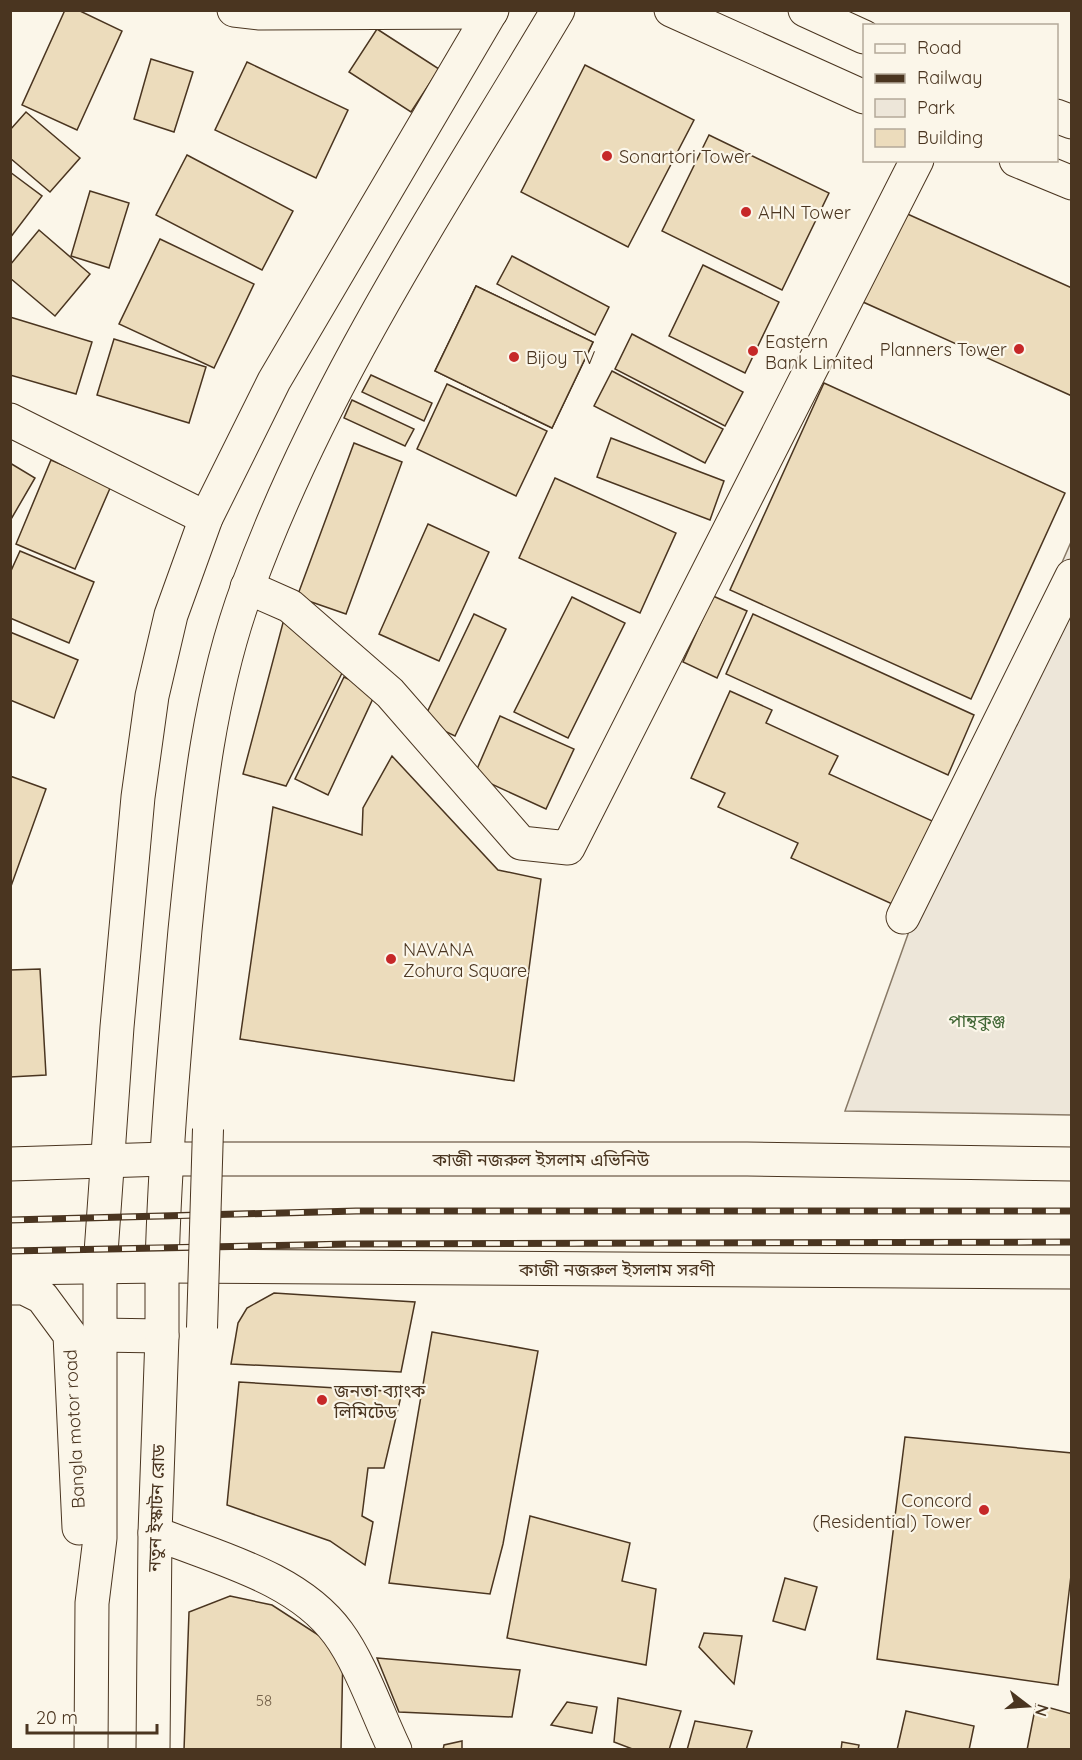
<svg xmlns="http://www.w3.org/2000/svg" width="1082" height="1760" viewBox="0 0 1082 1760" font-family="Quicksand,'Noto Sans Bengali',sans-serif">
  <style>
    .green { fill: #ede6d9; stroke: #887966; stroke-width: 1.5 }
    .building { fill: #ecdcbc; stroke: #4a3520; stroke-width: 1.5 }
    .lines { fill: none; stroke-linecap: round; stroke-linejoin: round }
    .minor-casing { stroke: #4a3520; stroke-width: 35 }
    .secondary-casing { stroke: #4a3520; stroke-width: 35 }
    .primary-casing { stroke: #4a3520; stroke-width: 35 }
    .trunk-casing { stroke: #4a3520; stroke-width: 35 }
    .minor { stroke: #fbf6e9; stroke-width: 33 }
    .secondary { stroke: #fbf6e9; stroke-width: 33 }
    .primary { stroke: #fbf6e9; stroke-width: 33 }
    .trunk { stroke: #fbf6e9; stroke-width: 33 }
    .rail-casing { stroke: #4a3520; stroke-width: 7 }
    .rail { stroke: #fbf6e9; stroke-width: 4.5; stroke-dasharray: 14; stroke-linecap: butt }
    .pedestrian-bridge-casing { stroke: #4a3520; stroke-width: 32; stroke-linecap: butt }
    .pedestrian-bridge { stroke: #fbf6e9; stroke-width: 30 }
    .poi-dot { fill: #c62828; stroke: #fbf6e9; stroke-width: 2 }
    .labels { text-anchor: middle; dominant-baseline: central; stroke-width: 4.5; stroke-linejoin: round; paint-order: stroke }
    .number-label { font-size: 15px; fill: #725f47 }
    .poi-label { font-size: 18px; fill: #4a3520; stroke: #fbf6e9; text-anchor: start }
    .park-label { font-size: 18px; fill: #436837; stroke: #fbf6e9 }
    .street-label { font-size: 18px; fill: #4a3520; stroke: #fbf6e9 }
  </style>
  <rect width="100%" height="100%" fill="#fbf6e9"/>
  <polygon class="green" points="1071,542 1071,1115 845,1111 949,819"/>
  <g class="building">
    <polygon points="65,10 78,10 122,31 77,130 22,105"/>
    <polygon points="377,29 439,69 411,112 349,72"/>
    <polygon points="151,59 193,72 174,132 134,119"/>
    <polygon points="247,62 348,110 316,178 215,130"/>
    <polygon points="585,65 694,120 628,247 521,192"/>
    <polygon points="26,112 80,158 50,192 10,158 10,130"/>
    <polygon points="709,135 829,193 782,290 662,231"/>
    <polygon points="187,155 293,211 262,270 156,215"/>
    <polygon points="10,172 42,196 10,238"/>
    <polygon points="90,191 129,203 109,268 71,256"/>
    <polygon points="903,212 1072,288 1072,396 863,302"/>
    <polygon points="39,230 90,274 55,316 10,278 10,265"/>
    <polygon points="160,239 254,284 214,368 119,324"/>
    <polygon points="512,256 609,307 595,335 497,284"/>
    <polygon points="703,265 779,302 745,373 669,336"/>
    <polygon points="476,286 593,342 552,428 435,371"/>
    <polygon points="476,286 593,342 552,428 435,371"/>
    <polygon points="10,317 92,342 76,394 10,375"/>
    <polygon points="632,334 743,392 725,426 615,369"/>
    <polygon points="114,339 206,367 189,423 97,395"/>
    <polygon points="612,371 723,429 705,463 594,406"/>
    <polygon points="371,375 432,403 424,421 362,392"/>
    <polygon points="824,383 1065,493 971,699 730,590"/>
    <polygon points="447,384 547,431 516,496 417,449"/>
    <polygon points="352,400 414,429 405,446 344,418"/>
    <polygon points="611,438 724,481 710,520 597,477"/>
    <polygon points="354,443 402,462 346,614 297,597"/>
    <polygon points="51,460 111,486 75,569 16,544"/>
    <polygon points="10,463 35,478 10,521"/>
    <polygon points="555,478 676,533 640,613 519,558"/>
    <polygon points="428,524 489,552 439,661 379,634"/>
    <polygon points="20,551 94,582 69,643 10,618 10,573"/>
    <polygon points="713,596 747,611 717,678 683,662"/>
    <polygon points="572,597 625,623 568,738 514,712"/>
    <polygon points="474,614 506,629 455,736 423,721"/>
    <polygon points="753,614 974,715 948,775 726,674"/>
    <polygon points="284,619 344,669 286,786 243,774"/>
    <polygon points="10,632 78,660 54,718 10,700"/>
    <polygon points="344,677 376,692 328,795 295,779"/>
    <polygon points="730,691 772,710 766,723 838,756 829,774 939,824 901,908 791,858 798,843 718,807 725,793 691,778"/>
    <polygon points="500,716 574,749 546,809 474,776"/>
    <polygon points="392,756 498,870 541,879 514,1081 240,1039 273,807 362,835 363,808"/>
    <polygon points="10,776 46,789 10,889"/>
    <polygon points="40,969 46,1075 10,1077 10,970"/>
    <polygon points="274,1293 415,1302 401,1372 231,1364 238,1323 247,1308"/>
    <polygon points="432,1332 538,1351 503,1544 490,1594 389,1583"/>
    <polygon points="239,1382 402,1392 384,1468 368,1468 362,1516 373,1522 365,1565 330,1541 227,1505"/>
    <polygon points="905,1437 1072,1453 1072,1567 1058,1685 877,1659"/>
    <polygon points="530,1516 630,1543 622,1581 656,1589 646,1665 507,1638"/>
    <polygon points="785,1578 817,1587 805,1630 773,1621"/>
    <polygon points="230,1596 272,1605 343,1651 341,1750 184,1750 189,1612"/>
    <polygon points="704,1633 742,1636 734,1684 699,1647"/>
    <polygon points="377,1658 520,1670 512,1717 399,1712"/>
    <polygon points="618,1698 681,1711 669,1750 635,1750 614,1742"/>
    <polygon points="567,1702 597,1707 592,1733 551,1725"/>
    <polygon points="1036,1704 1072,1714 1072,1750 1027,1750"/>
    <polygon points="906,1711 974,1726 969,1750 897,1750"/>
    <polygon points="695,1721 752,1731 746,1750 687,1750"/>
    <polygon points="462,1741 462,1750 443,1750 444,1745"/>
    <polygon points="842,1742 859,1745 858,1750 841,1750"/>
  </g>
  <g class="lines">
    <g class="minor-casing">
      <g id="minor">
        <polyline points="234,10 260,13 491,12"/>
        <polyline points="10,420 206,518"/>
        <polyline points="247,587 290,606 390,693 521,843 568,848 917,160"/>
        <polyline points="903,917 1072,576"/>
        <path d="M155,1533C216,1558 297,1577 338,1633C361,1664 378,1715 395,1750"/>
      </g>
    </g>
    <g class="secondary-casing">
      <g id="secondary">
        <polyline points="671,10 864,97"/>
        <polyline points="805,10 864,37"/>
        <polyline points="1056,116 1072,122"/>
        <polyline points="1016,160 1072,183"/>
        <path d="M162,1266C165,1154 175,1042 185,930C197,813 207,696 248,586C323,381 447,197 558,10"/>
        <polyline points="100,1267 117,1027 138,797 152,696 171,615 206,518 274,381 492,10"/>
      </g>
    </g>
    <g class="primary-casing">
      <g id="primary">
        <polyline points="10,1288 24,1288 42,1297 70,1335 79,1528"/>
        <polyline points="98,1335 162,1336"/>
        <polyline points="91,1750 92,1603 100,1538 100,1267"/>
        <polyline points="153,1750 155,1533 162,1336 162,1266"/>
      </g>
    </g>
    <g class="trunk-casing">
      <g id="trunk">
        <polyline points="10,1164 165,1159 747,1159 1072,1164"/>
        <polyline points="10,1268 162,1266 1072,1272"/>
      </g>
    </g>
    <use href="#minor" class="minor"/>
    <use href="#secondary" class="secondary"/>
    <use href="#primary" class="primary"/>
    <use href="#trunk" class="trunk"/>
    <g class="rail-casing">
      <g id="rail">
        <polyline points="10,1220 356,1211 1072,1211"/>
        <polyline points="10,1251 350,1244 1072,1242"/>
      </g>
    </g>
    <use href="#rail" class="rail"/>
    <g class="pedestrian-bridge-casing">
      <polyline id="pedestrian-bridge" points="202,1328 208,1129"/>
    </g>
    <use href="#pedestrian-bridge" class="pedestrian-bridge"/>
  </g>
  <g class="poi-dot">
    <circle cx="607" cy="156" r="6"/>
    <circle cx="746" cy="212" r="6"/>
    <circle cx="1019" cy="349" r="6"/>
    <circle cx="753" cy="351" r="6"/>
    <circle cx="514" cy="357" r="6"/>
    <circle cx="391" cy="959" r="6"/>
    <circle cx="322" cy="1400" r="6"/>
    <circle cx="984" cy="1510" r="6"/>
  </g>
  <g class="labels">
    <g class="number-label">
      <text x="264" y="1700">58</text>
    </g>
    <g class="poi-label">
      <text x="619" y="156">Sonartori Tower</text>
      <text x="758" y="212">AHN Tower</text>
      <text x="765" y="341">Eastern<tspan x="765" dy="21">Bank Limited</tspan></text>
      <text x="1007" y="349" text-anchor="end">Planners Tower</text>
      <text x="526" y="357">Bijoy TV</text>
      <text x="403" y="949">NAVANA<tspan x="403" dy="21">Zohura Square</tspan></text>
      <text x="334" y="1390">জনতা ব্যাংক<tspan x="334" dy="21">লিমিটেড</tspan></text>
      <text x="972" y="1500" text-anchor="end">Concord<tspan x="972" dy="21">(Residential) Tower</tspan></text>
    </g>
    <g class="park-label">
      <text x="977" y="1020">পান্থকুঞ্জ</text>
    </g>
    <g class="street-label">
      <text x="541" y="1159">কাজী নজরুল ইসলাম এভিনিউ</text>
      <text x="617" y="1269">কাজী নজরুল ইসলাম সরণী</text>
      <text transform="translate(74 1429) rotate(-93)">Bangla motor road</text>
      <text transform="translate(156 1508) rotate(-88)">নতুন ইস্কাটন রোড</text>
    </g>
  </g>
  <rect width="1082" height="1760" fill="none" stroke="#4a3520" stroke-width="24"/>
  <rect x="863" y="24" width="195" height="138" fill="#fbf6e9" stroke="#b4a999" stroke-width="1.5"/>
  <rect x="875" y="44" width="30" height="9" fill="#fbf6e9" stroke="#b4a999" stroke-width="1.5"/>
  <text x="917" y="54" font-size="18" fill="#4a3520">Road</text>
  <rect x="875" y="74" width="30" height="9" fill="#4a3520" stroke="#b4a999" stroke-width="1.5"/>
  <text x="917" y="84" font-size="18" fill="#4a3520">Railway</text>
  <rect x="875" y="99" width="30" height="18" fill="#ede6d9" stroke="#b4a999" stroke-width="1.5"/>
  <text x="917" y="114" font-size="18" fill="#4a3520">Park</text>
  <rect x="875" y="129" width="30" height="18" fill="#ecdcbc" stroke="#b4a999" stroke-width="1.5"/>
  <text x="917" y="144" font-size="18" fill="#4a3520">Building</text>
  <g transform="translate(1028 1706) rotate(107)" stroke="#fbf6e9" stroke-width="4.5" paint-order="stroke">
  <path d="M0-4.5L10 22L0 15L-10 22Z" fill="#4a3520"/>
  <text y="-9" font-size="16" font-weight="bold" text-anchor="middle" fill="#4a3520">N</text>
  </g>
  <path d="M27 1724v9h130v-9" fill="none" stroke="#4a3520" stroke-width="3"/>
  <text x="36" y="1724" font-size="18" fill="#4a3520" stroke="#fbf6e9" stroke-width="4.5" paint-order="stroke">20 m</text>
</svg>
